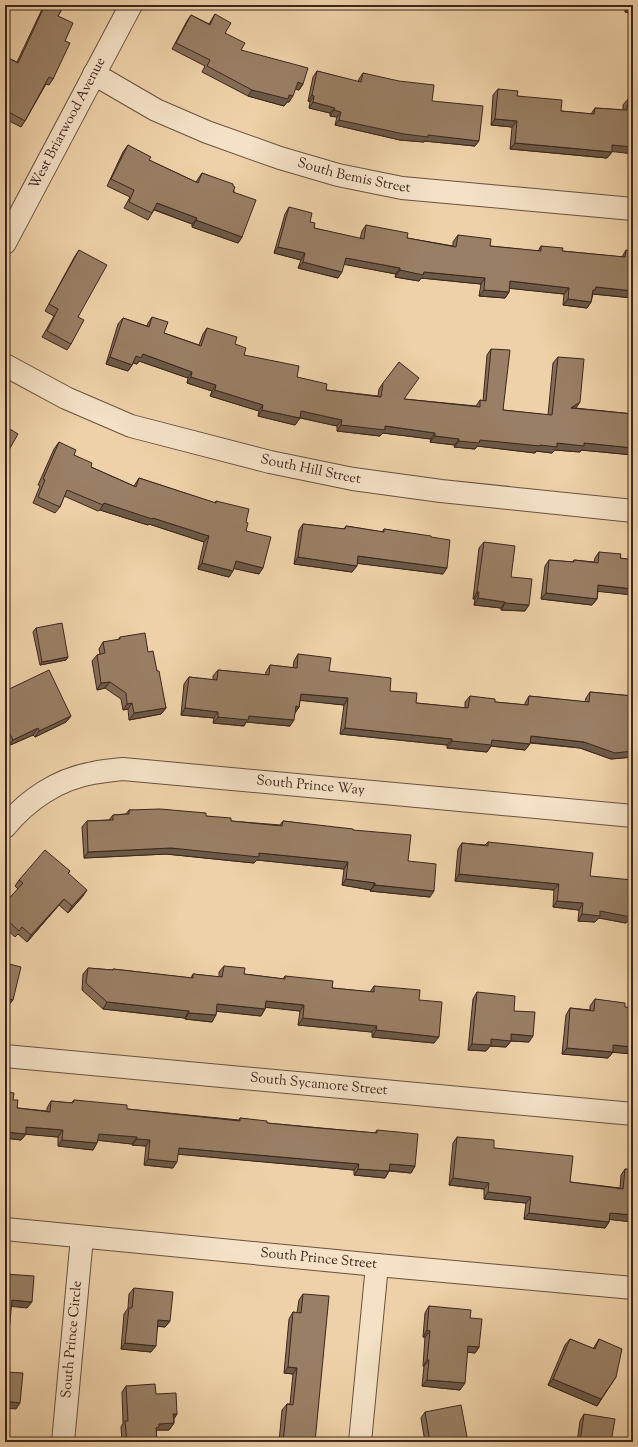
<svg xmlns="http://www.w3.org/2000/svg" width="638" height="1447" viewBox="0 0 638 1447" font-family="'Sorts Mill Goudy',serif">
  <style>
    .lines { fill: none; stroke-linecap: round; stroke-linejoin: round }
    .minor-casing { stroke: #695140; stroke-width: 24 }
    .minor { stroke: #f4e1c6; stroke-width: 22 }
    .wall { fill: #846d57; stroke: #3d261d }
    .shaded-wall { fill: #6b5947; stroke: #3d261d }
    .building { fill: #997f65; stroke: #3d261d }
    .labels { text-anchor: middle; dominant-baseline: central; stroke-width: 3; stroke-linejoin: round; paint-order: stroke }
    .street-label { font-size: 14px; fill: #3d261d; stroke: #f4e1c6 }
  </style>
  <rect width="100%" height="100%" fill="#eed1a8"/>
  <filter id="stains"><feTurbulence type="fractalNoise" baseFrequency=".005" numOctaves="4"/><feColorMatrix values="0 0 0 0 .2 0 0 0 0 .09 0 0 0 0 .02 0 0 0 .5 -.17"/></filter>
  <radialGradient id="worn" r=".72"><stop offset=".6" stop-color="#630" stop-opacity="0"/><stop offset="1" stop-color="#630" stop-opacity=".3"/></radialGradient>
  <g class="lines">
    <g class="minor-casing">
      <g id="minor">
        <path id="s1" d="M94,74L156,110L207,132L280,158L338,175L402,188L633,209"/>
        <path id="s2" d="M5,243L131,5"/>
        <path id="s3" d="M5,365L66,398L131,426L270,462L353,479L441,491L633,511"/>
        <path id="s4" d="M5,827C27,800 58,779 93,773C103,771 113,770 123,769L633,816"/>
        <path id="s5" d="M5,1056L633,1114"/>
        <path id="s6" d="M5,1229L377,1265L633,1288"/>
        <path id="s7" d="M63,1442L82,1237"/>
        <polyline points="360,1442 377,1265"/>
      </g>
    </g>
    <use href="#minor" class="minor"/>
  </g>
  <g class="wall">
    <polygon points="44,5 64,5 58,16 65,41 53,79 49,85 46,84 25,121 21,127 5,119 5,62 8,58 17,62"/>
    <polygon points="615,5 633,5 633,13 625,12 625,6"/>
    <polygon points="215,14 225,33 241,50 303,84 299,90 295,89 289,102 287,102 284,106 248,96 202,72 205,66 172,49 187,21 191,15 209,24"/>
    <polygon points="317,71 358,82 359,79 363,73 432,101 475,146 424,141 424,142 400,140 335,125 337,117 330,116 330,113 309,108 310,102 308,101 313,77"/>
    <polygon points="498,89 561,111 591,114 595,108 623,110 623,105 628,99 633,99 612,152 607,158 510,149 512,127 491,125 493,95"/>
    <polygon points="128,145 149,160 196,182 202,173 233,186 242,237 238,243 192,227 192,224 154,210 148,220 124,208 130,197 107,186 123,152"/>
    <polygon points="289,207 310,222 314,228 360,239 362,231 366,225 407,238 453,246 453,242 458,235 490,246 538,251 541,246 562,251 622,257 626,250 633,298 593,294 591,302 587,308 563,305 564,294 509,288 509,292 505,298 479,296 481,284 421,278 419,281 395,277 396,274 344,264 338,278 298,268 301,260 274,253 285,214"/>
    <polygon points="79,250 78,317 71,344 67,350 42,337 54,316 45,311 75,256"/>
    <polygon points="152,317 164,333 199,345 203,334 207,328 235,344 244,355 326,390 378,396 379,389 383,383 404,399 476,406 480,400 483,401 487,355 491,349 503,410 548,415 553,363 558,357 575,408 633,414 633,455 581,450 580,452 555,450 552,453 536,451 535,453 477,446 475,449 454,447 455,445 430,442 431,439 383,433 380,436 337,431 337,426 300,418 295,425 258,416 259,411 210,396 212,391 187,383 188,378 139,361 137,364 133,363 132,365 128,371 106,364 118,324 123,318 147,326 148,323"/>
    <polygon points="59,442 74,455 91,467 134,486 139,478 215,503 216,501 246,522 246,531 259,574 234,568 229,577 198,569 204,542 149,524 148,525 100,510 98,511 64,496 60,507 55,513 33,503 40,486 38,485 54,449"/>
    <polygon points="303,524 344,529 346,526 382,532 384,529 431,537 443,574 357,563 352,572 294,564 299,530"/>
    <polygon points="484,542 511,577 525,611 501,610 501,608 474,605 475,599 473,599 479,548"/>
    <polygon points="599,552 620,558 633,560 633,595 598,591 597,599 592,605 541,599 545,566 549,560 572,562 574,560 594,562 595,558"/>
    <polygon points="36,628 68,657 66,660 40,665 33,632"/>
    <polygon points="120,637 148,652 157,671 166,708 161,714 129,720 128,709 123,710 121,699 105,688 97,690 92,661 97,655 100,654 99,649 103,642 118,640"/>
    <polygon points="298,654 329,671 390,691 416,703 465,708 465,702 470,696 495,702 525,705 525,703 529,696 585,702 586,698 590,692 633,696 633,757 611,759 580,748 530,743 525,750 491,746 487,752 447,748 447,745 340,734 344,705 300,700 299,707 295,713 290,726 246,722 244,726 213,723 214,718 181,715 184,684 189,677 213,680 213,676 218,670 265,675 266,672 270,665 293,668 294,661"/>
    <polygon points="5,691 71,716 66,722 35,737 33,735 8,746 5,740"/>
    <polygon points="129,810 206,816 231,821 280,825 283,821 353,830 408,861 430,897 370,891 371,890 342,885 344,869 257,860 254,863 166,854 84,858 82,827 87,821 109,820 113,815 126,814"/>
    <polygon points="488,842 590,876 630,918 626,923 599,918 595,922 578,921 579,910 553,907 554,890 455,881 458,849 462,843 485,845"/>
    <polygon points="70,871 68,874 83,896 68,913 59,905 27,942 18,934 15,937 5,928 5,903 18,889 15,886 19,880"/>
    <polygon points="224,966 244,974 283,979 285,976 332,988 370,992 374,986 419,1000 434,1043 372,1037 372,1032 298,1025 300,1011 266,1007 261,1016 217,1011 212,1022 185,1019 185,1018 103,1009 82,990 83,974 88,968 112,970 113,969 191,978 193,974 219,977 219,972"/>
    <polygon points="477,992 514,1011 529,1042 511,1041 506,1047 490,1046 486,1051 468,1050 473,999"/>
    <polygon points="595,999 625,1007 632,1015 633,1015 633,1054 613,1052 608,1058 562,1054 566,1015 570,1008 590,1010 590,1006"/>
    <polygon points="5,1092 13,1100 17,1108 47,1111 47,1108 51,1101 71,1103 74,1100 127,1109 239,1120 240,1118 267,1123 375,1133 377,1130 415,1166 411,1173 389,1171 385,1178 354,1175 354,1170 178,1154 173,1168 144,1165 146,1146 132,1145 132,1144 98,1140 93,1150 58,1146 58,1137 26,1134 21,1140 5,1138"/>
    <polygon points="457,1137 494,1148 570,1182 620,1188 621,1175 625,1169 633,1170 633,1222 609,1219 609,1222 605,1228 524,1219 526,1203 484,1199 484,1189 449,1185 453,1143"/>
    <polygon points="134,1288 170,1321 165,1327 158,1326 151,1352 121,1349 124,1314 128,1308 129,1294"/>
    <polygon points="303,1294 315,1442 279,1442 282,1410 287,1404 290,1404 293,1374 284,1373 289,1319 293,1312 297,1313 299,1300"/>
    <polygon points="429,1306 470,1318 479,1347 475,1353 467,1352 460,1390 422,1386 424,1366 423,1366 425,1337 423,1337 425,1313"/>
    <polygon points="570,1339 593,1349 599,1339 616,1377 597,1406 548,1385 565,1345"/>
    <polygon points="126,1386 156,1394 177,1414 174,1419 174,1423 169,1430 157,1430 156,1431 157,1442 122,1442 121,1427 123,1423 122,1392"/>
    <polygon points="425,1412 468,1442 425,1442 421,1418"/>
    <polygon points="584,1414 611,1442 577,1442 580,1421"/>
  </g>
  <g class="shaded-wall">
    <polygon points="615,5 626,5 625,6"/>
    <polygon points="629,6 633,6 633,13 625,12"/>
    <polygon points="298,82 303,84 299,90 294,89"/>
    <polygon points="252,90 289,95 293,96 289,102 287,102 284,106 248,96"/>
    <polygon points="312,95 314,96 310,102 308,101"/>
    <polygon points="313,102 335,108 330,113 309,108"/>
    <polygon points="334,110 341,112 337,117 330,116"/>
    <polygon points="495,119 517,121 512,127 491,125"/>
    <polygon points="339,120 479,141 475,146 424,141 424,142 400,140 335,125"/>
    <polygon points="515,143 612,152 607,158 510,149"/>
    <polygon points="612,145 633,147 633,154 608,151"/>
    <polygon points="157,203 197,218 192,224 153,209"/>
    <polygon points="196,220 242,237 238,243 192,227"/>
    <polygon points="278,247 305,253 301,260 274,253"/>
    <polygon points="346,258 400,268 396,274 342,264"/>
    <polygon points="303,262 342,272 338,278 298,268"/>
    <polygon points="400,270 424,272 485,278 481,284 421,278 419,281 395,277"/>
    <polygon points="510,281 569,288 564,294 506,288"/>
    <polygon points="596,287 633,291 633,298 593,294 591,296 593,290"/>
    <polygon points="484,290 509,292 505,298 479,296"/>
    <polygon points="568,299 591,302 587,308 563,305"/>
    <polygon points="143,354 192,372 188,378 139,361 137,364 132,362 136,356"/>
    <polygon points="110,357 132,365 128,371 106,364"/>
    <polygon points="191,377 216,385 212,391 187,383"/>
    <polygon points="215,390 263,405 259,411 210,396"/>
    <polygon points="580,402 576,408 567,414 571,408"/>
    <polygon points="262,410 300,418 295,425 258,416"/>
    <polygon points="301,411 342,420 337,426 297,417"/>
    <polygon points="341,425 385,426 435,433 431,439 383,433 380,436 337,431"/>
    <polygon points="435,436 459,439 455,445 430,442"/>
    <polygon points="480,440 540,445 557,443 584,443 633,448 633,455 581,450 580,452 555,450 552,453 536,451 535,453 477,446 475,449 454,447 459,441"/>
    <polygon points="104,503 153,518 209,536 204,542 149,524 148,525 100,510"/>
    <polygon points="358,556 447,568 443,574 354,563"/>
    <polygon points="298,557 357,566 352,572 294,564"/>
    <polygon points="236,561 263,568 259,574 231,568"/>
    <polygon points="202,563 233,571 229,577 198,569"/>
    <polygon points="598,585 633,589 633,595 594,591"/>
    <polygon points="477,592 479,592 475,599 473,599"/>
    <polygon points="546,593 597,599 592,605 541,599"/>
    <polygon points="478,598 505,602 501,608 474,605"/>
    <polygon points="505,603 529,605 525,611 501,610"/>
    <polygon points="68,657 66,660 40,665 42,662"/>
    <polygon points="110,682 105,688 97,690 101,683"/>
    <polygon points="301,694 348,698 344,705 296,700"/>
    <polygon points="132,703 128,709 123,710 127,704"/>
    <polygon points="296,706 299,707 295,713"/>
    <polygon points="166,708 161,714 129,720 134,713"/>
    <polygon points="185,708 218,712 214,718 181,715"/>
    <polygon points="71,716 66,722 35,737 39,731"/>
    <polygon points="249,716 294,720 290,726 246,722 244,726 213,723 218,717"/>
    <polygon points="38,728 33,735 8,746 13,740"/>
    <polygon points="345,728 452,739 447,745 340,734"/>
    <polygon points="531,736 584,742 633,751 633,757 611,759 580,748 526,742"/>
    <polygon points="492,740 530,744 525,750 491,746 487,752 447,748 452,741"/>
    <polygon points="171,848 259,853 348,862 344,869 257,860 254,863 166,854 84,858 88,852"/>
    <polygon points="459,874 559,884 554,890 455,881"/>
    <polygon points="346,879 375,883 371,890 342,885"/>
    <polygon points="375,885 434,891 430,897 370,891"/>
    <polygon points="87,890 83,896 68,913 72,906"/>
    <polygon points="64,899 59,905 27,942 31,935"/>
    <polygon points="557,901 583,903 579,910 553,907"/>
    <polygon points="600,911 633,911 633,918 630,918 626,923 599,918 595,922 578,921 582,914"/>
    <polygon points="5,998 13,1000 8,1006 5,1005"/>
    <polygon points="266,1001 304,1005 300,1011 262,1007"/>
    <polygon points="107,1002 189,1011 185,1018 103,1009"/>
    <polygon points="217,1004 265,1009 261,1016 213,1011"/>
    <polygon points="189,1013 216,1015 212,1022 185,1019"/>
    <polygon points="303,1018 377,1026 372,1032 298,1025"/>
    <polygon points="376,1030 439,1037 434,1043 372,1037"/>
    <polygon points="511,1034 533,1036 529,1042 511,1041 506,1047 490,1046 486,1051 468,1050 472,1044"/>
    <polygon points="613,1045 633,1047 633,1054 609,1052"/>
    <polygon points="567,1048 613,1052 608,1058 562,1054"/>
    <polygon points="26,1127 63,1130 58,1137 22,1134"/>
    <polygon points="5,1132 26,1134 21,1140 5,1138"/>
    <polygon points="99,1134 137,1137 132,1144 94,1140"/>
    <polygon points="137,1139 150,1140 146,1146 132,1145"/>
    <polygon points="62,1140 97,1143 93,1150 58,1146"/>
    <polygon points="179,1148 359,1164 354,1170 175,1154"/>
    <polygon points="148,1159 177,1162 173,1168 144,1165"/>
    <polygon points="390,1164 415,1166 411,1173 385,1170"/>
    <polygon points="358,1169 389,1171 385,1178 354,1175"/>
    <polygon points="453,1178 489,1183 484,1189 449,1185"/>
    <polygon points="488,1192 531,1197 526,1203 484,1199"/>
    <polygon points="529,1213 609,1222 605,1228 524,1219"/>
    <polygon points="610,1213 633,1215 633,1222 605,1219"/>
    <polygon points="12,1300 32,1302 27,1308 7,1306"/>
    <polygon points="158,1320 170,1321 165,1327 154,1326"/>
    <polygon points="427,1330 430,1331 425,1337 423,1337"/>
    <polygon points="5,1332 9,1332 5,1338"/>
    <polygon points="125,1343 156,1346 151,1352 121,1349"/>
    <polygon points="468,1346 479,1347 475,1353 464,1352"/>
    <polygon points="427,1360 429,1360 424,1366 423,1366"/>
    <polygon points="288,1367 297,1368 293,1374 284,1373"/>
    <polygon points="553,1379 601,1399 597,1406 548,1385"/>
    <polygon points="427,1380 465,1383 460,1390 422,1386"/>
    <polygon points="5,1401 20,1403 16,1409 5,1408"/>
    <polygon points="173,1414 177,1414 172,1420"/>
    <polygon points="174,1423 169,1430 157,1430 155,1434 152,1434 159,1424"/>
  </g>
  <g class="building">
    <polygon points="45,5 64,5 58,16 73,23 65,41 70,43 53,79 49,77 25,121 5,110 5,62 8,58 18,63"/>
    <polygon points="215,14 231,23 225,33 245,43 241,50 308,68 303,84 298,82 293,96 289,95 288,99 252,90 207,66 210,60 176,43 191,15 210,25"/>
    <polygon points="317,71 361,82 363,73 399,81 434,85 432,101 483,106 479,141 428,135 428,137 404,134 339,120 341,112 334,110 335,108 313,102 314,96 312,95"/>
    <polygon points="498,89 518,91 517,96 562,100 561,111 594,114 595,108 627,110 628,99 633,99 633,147 612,145 612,152 515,143 517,121 495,119"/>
    <polygon points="128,145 151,157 149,160 198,183 202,173 233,184 233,186 235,187 233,192 256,200 242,237 196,220 197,218 157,203 152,213 129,202 134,190 111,179"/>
    <polygon points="289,207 312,213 310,222 315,223 314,228 364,239 366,225 408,233 407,238 456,247 458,235 491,239 490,246 541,251 541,246 563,248 562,251 625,257 626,250 633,251 633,291 596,287 595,290 593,290 591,302 568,299 569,288 510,281 509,292 484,290 485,278 424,272 423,275 400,270 400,268 346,258 342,272 303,262 305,253 278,247"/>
    <polygon points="79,250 107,265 78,317 84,320 71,344 47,331 58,309 49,304"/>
    <polygon points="152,317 168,322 164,333 201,346 207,328 237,337 235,344 246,348 244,355 299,366 297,377 327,384 326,390 381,397 383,383 399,362 419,378 404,399 480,407 480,400 486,401 491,349 510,350 503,410 552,415 558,357 584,359 580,402 571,408 633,414 633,448 584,443 584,446 557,443 557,447 540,445 540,446 480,440 479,443 459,441 459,439 435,436 435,433 385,426 385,430 341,425 342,420 301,411 300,418 262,410 263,405 215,390 216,385 191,377 192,372 143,354 141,358 136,356 132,365 110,357 123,318 149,327"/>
    <polygon points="5,426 18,434 5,457"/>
    <polygon points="59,442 76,450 74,455 92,463 91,467 136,487 139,478 216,503 216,501 249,509 246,522 248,523 246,531 271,537 263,568 236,561 233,571 202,563 209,536 153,518 152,519 104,503 103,505 67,490 60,507 38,497 45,480 43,479"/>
    <polygon points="303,524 345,529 346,526 384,532 384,529 431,536 431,537 450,540 447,568 358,556 357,566 298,557"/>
    <polygon points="484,542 515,546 511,577 532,579 529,605 505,603 505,602 478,598 479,592 477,592"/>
    <polygon points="599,552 621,554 620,558 633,560 633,589 598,585 597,599 546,593 549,560 574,562 574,560 598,563"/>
    <polygon points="62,623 68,657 42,662 36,628"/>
    <polygon points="145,633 148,652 153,651 157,671 159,671 166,708 134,713 132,703 127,704 126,693 110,682 101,683 97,655 105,653 103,642 120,639 120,637"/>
    <polygon points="298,654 331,658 329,671 391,678 390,691 417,693 416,703 468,708 470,696 495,699 495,702 528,705 529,696 589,702 590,692 633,696 633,751 615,753 584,742 531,736 530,744 492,740 491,745 452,741 452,739 345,728 348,698 301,694 299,707 296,706 294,720 249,716 248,720 218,717 218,712 185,708 189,677 217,680 218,670 269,675 270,665 297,668"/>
    <polygon points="49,670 71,716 39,731 38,728 13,740 5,724 5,691"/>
    <polygon points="160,809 206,813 206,816 231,818 231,821 282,826 283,821 353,829 353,830 411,835 408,861 436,864 434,891 375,885 375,883 346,879 348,862 259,853 259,857 171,848 88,852 87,821 113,820 113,815 129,814 129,810"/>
    <polygon points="488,842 593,853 590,876 633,880 633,911 632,911 631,917 600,911 600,916 582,914 583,903 557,901 559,884 459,874 462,843 488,846"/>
    <polygon points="45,850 70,871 68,873 87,890 72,906 64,899 31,935 22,927 19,931 5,918 5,903 23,883 19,880"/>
    <polygon points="5,963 21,967 13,1000 5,998"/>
    <polygon points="224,966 245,968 244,974 285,979 285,976 333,981 332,988 374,992 374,986 420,990 419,1000 442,1002 439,1037 376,1030 377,1026 303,1018 304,1005 266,1001 265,1009 217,1004 216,1015 189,1013 189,1011 107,1002 86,983 88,968 113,970 113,969 193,978 193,974 222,977"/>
    <polygon points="477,992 515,996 514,1011 535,1012 533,1036 511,1034 511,1041 491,1039 491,1045 472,1044"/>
    <polygon points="595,999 625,1003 625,1007 632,1008 632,1015 633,1015 633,1047 613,1045 613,1052 567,1048 570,1008 594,1011"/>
    <polygon points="5,1092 14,1093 13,1100 18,1100 17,1108 50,1112 51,1101 73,1103 74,1100 127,1105 127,1109 240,1121 240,1118 267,1121 267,1123 318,1128 377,1133 377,1130 418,1134 415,1166 390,1164 389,1171 358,1169 359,1164 179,1148 177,1162 148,1159 150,1140 137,1139 137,1137 99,1134 97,1143 62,1140 63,1130 26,1127 26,1134 5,1132"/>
    <polygon points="457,1137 494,1140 494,1148 573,1156 570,1182 623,1189 625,1169 633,1170 633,1215 610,1213 609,1222 529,1213 531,1197 488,1192 489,1183 453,1178"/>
    <polygon points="5,1274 34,1276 32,1302 12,1300 9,1332 5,1332"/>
    <polygon points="134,1288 173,1292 170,1321 158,1320 156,1346 125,1343 129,1308 132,1308"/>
    <polygon points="303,1294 329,1296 315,1442 283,1442 287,1404 293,1405 297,1368 288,1367 293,1312 301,1313"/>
    <polygon points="429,1306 471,1310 470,1318 482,1319 479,1347 468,1346 465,1383 427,1380 429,1360 427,1360 430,1331 427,1330"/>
    <polygon points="570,1339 595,1349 599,1339 622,1349 616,1377 601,1399 553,1379"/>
    <polygon points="5,1372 23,1373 20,1403 5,1401"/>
    <polygon points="155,1384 156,1394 176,1393 177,1414 173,1414 174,1423 159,1424 159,1427 156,1428 157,1442 127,1442 125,1421 128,1421 126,1386"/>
    <polygon points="461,1405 468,1442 430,1442 425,1412"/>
    <polygon points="584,1414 615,1419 611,1442 580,1442"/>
  </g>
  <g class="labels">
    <g class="street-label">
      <text stroke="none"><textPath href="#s2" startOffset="135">West Briarwood Avenue</textPath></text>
      <text stroke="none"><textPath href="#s1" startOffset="281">South Bemis Street</textPath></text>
      <text stroke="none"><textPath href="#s3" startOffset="325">South Hill Street</textPath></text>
      <text stroke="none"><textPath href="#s4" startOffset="324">South Prince Way</textPath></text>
      <text stroke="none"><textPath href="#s5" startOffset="315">South Sycamore Street</textPath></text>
      <text stroke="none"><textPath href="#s6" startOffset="315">South Prince Street</textPath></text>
      <text stroke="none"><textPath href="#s7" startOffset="103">South Prince Circle</textPath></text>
    </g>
  </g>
  <rect width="638" height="1447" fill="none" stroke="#eed1a8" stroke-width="20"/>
  <rect x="6" y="6" width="626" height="1435" fill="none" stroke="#3d261d" stroke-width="2"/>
  <rect x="10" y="10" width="618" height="1427" fill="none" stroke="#3d261d"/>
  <rect width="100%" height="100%" filter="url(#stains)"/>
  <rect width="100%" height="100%" fill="url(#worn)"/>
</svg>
